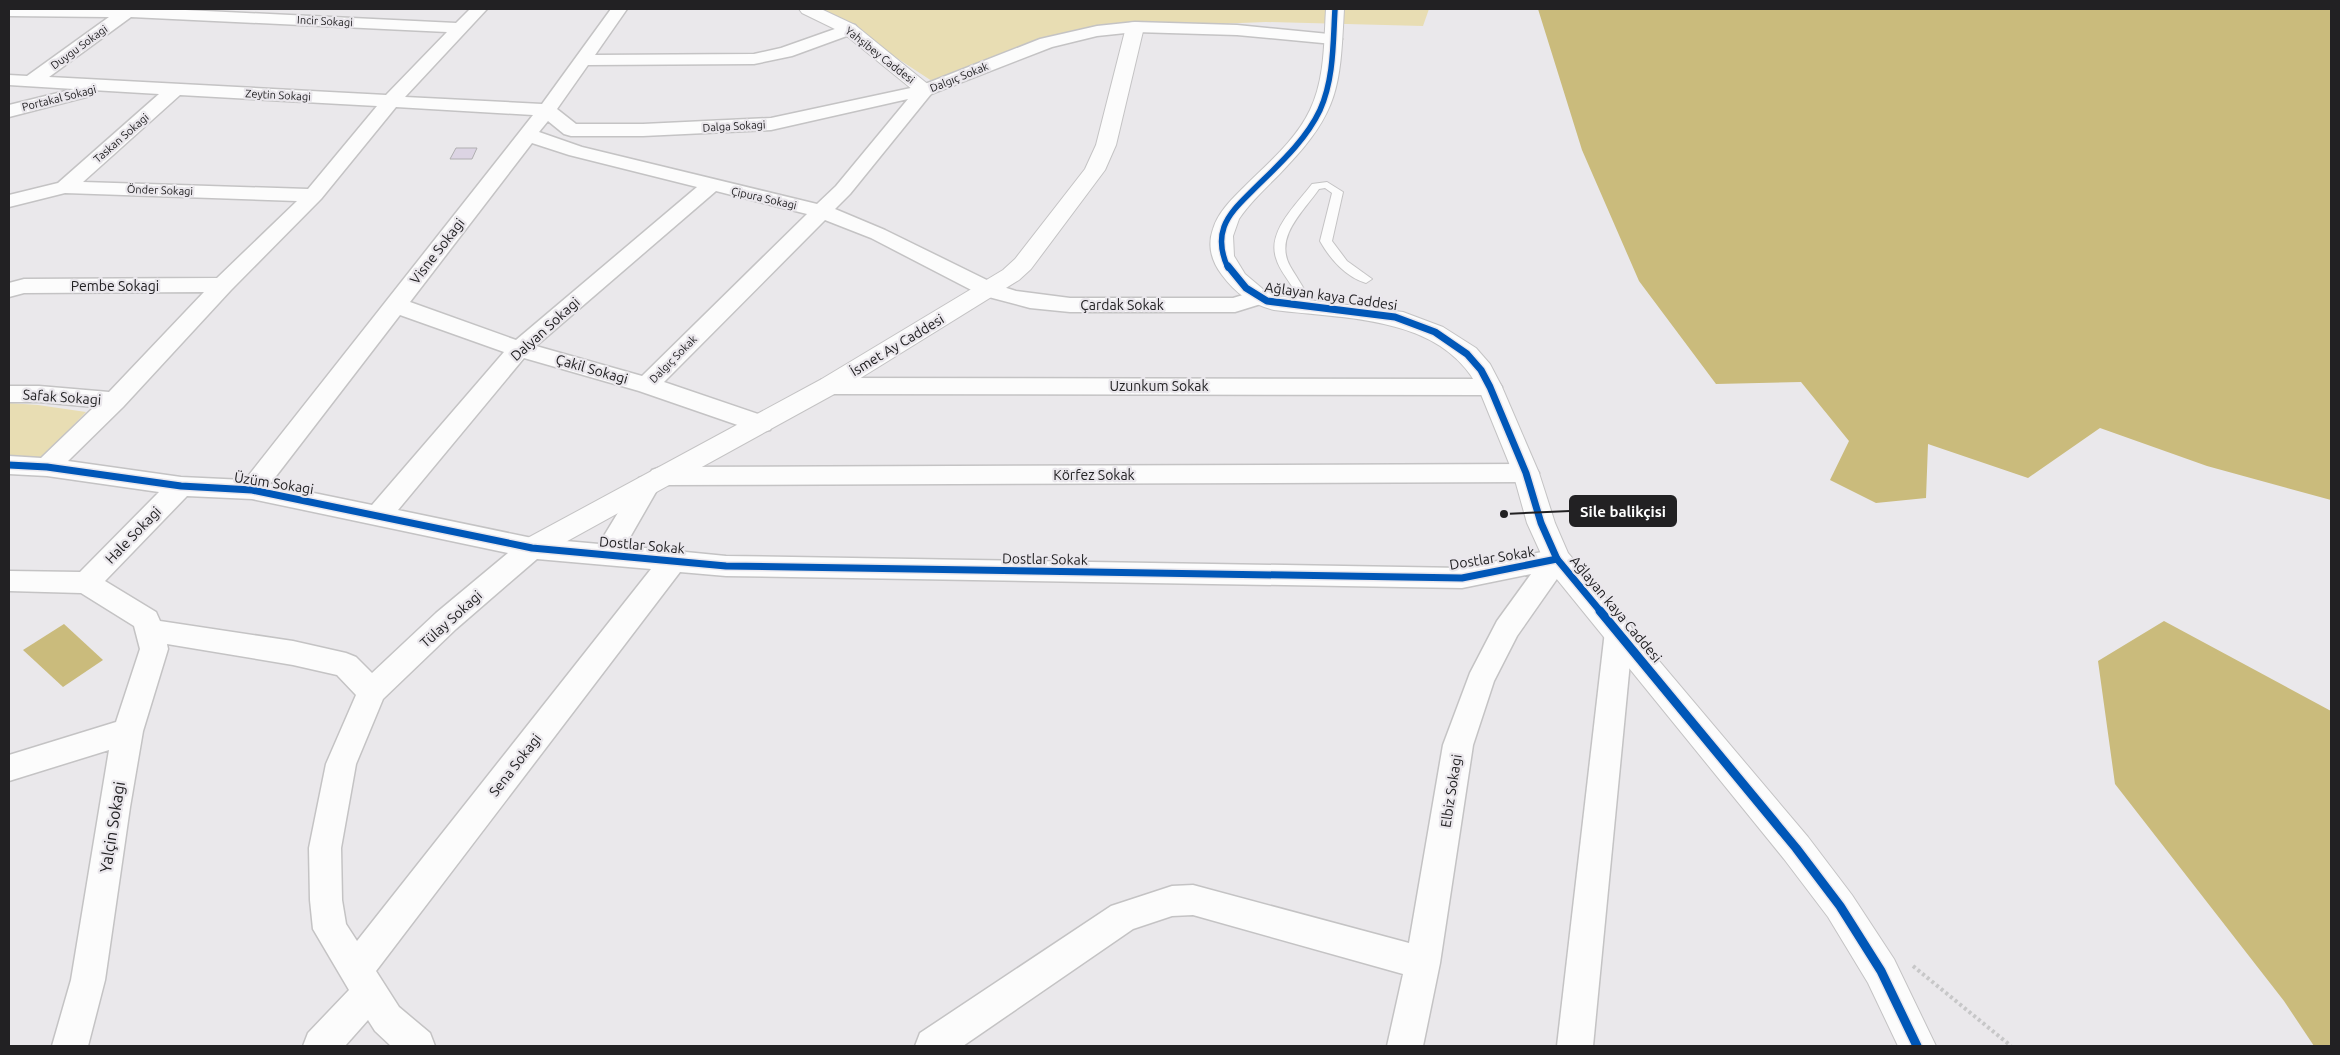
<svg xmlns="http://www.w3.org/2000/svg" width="2340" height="1055" viewBox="0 0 2340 1055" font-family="Ubuntu,sans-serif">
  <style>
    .green { fill: #e8ddb3 }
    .water { fill: #cabb7c }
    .building { fill: #dcd4e3; stroke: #b0afb1 }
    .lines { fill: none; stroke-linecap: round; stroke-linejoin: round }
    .lane-casing { stroke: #c4c3c4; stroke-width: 2 }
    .street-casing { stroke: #c4c3c4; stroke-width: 3 }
    .secondary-casing { stroke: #c4c3c4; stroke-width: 2 }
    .path { stroke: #c7c7c8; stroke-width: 4; stroke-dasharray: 3 3; stroke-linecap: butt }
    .lane { fill: #fcfcfc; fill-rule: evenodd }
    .street { fill: #fcfcfc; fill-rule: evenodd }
    .secondary { fill: #fcfcfc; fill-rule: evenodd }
    .cycleway-far2-casing { stroke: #eae7ec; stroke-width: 8 }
    .cycleway-far1-casing { stroke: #eae7ec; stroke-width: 10 }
    .cycleway-casing { stroke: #eae7ec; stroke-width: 12 }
    .cycleway-far2 { stroke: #0057b8; stroke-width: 5.5 }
    .cycleway-far1 { stroke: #0057b8; stroke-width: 7 }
    .cycleway { stroke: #0057b8; stroke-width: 9 }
    .labels { text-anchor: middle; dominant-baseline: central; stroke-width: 4.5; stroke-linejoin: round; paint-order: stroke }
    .far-street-label { font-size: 11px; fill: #222123; stroke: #eae7ec }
    .street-label { font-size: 14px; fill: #222123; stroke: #eae7ec }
    .near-street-label { font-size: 16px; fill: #222123; stroke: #eae7ec }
    .leader { fill: none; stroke: #222123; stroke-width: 2 }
    .callout-dot { fill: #222123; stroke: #eae7ec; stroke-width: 2 }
    .callout { fill: #222123; stroke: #222123; stroke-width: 2 }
    .callout-label { font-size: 15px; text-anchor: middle; font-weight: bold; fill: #fff }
  </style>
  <rect width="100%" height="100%" fill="#eae8eb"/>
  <g class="green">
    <polygon points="822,9 1429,9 1423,26 1266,22 1135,27 1097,31 938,85"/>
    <polygon points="9,403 38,405 86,412 41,459 9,456"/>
  </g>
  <g class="water">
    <polygon points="1538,9 2331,9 2331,500 2207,466 2100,428 2028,478 1928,444 1926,498 1876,503 1830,480 1849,441 1801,382 1716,384 1639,281 1582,150"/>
    <polygon points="2164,621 2331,711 2331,1046 2314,1046 2284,1001 2115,784 2098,661"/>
    <polygon points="64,624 103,660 63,687 23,650"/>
  </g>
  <polygon class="building" points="456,148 477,148 472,159 450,159"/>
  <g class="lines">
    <g class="lane-casing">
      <path id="lane" d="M1327,182L1343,192L1332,241L1347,261L1372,279L1366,283C1346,277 1330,259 1320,241L1332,193L1325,188L1319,189C1303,212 1274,237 1290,266C1298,280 1307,291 1312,307L1306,311C1298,308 1297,295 1293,288C1287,278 1279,269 1276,258C1267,231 1297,204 1312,184Z"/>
    </g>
    <g class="street-casing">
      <g id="street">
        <path d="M9,9H165L456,23L470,9H487L405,97L542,104L611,9H627L595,55L754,54L781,48L849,24L855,25L858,29L855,33L792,56L754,64L588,65L557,109L576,124H643L771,118L920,86L1040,39L1097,26L1135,22L1237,25L1339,35L1342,39L1339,43L1333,44L1237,35L1135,32L1097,36L1052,47L931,94L850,194L835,209L885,230L997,285L1016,291L1070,298H1233L1256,291L1264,293L1267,298L1264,303L1235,312H1070L1030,308L981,295L871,238L825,220L664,382L770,418L773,424L770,430L761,432L752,430L639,391L524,358L398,510L532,538L599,544L639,478L649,475L652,470L661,467L1526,464L1535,467L1539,473L1535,479L1526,482L660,485L625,546L726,556L1462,568L1557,549L1566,552L1570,559L1566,566L1517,636L1494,681L1473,745L1440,963L1423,1046H1387L1403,974L1193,915L1172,916L1133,929L963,1046H915L920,1033L1111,906L1172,886L1193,885L1409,943L1443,745L1470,673L1497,621L1531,574L1462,588L726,576L680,572L376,971L399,1007L430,1033L435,1046H391L375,1031L368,1020L345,1046H303L308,1033L349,990L313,929L310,900L309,848L326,764L356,695L337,675L293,665L167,644L168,649L143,731L130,807L105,980L88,1046H52L71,980L109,750L9,781V755L116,722L140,649L134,626L81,593L9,591V571L80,572L159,492L47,476L9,474V456L41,458L94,407L39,402H9V386H39L109,392L204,292L24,293L9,297V283L24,279L217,278L297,201L65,193L9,207V195L58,183L159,94L92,90L93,92L90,96L9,117V105L74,89L9,85V75L27,76L109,17L9,16ZM131,17L447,32L386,95L49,77ZM180,95L377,106L308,189L83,182ZM908,99L836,186L817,204L582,147L539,132L548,121L564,134L571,136H643L771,130ZM396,107L533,115L245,480L181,477L68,461L123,407L231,290L321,199ZM532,143L569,155L697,187L516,340L410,302ZM716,191L807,214L642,376L536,346ZM400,315L504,352L372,505L270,484ZM187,496L252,499L508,553L436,613L372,673L356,657L346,653L293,641L160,621L156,612L105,581ZM537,559L651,569L357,941L346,924L342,900L341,848L356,764L383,699L456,629Z"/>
        <polygon points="829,378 1490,379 1498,381 1502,387 1498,393 1490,395 829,394 821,392 817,386 821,380"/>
        <polygon points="1619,620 1629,623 1633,631 1593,1046 1557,1046 1605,631 1609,623"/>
      </g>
    </g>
    <g class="secondary-casing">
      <g id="secondary">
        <polygon points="799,9 821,9 855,25 935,90 932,94 925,96 918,94 843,33 802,13"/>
        <path d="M1326,9H1344C1340,81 1341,110 1288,165C1272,183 1252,199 1239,219L1233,236L1234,256L1245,274L1264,290L1277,296L1403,312L1443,327L1476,348L1490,364L1502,387L1539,473L1555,523L1568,553L1808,837L1852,895L1894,959L1936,1046H1898L1868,983L1828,917L1784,859L1547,567L1527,523L1513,473L1478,387C1440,315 1344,319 1274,310C1251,304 1236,294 1222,275C1212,262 1207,246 1213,229C1218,212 1232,199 1244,187C1267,164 1296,140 1310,110C1325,79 1324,42 1326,9Z"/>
        <polygon points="1135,22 1141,23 1144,27 1116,145 1105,170 1031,269 1019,280 838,392 542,555 532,559 522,555 518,548 522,541 820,380 1003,270 1015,259 1085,169 1096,145 1126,27 1129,23"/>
      </g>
    </g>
    <polyline class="path" points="1913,966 2011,1046"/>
    <use href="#lane" class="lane"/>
    <use href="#street" class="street"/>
    <use href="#secondary" class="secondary"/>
    <g class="cycleway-far2-casing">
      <path id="cycleway-far2" d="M1228,268C1222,255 1219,241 1224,227C1229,213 1241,202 1252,191C1276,167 1305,142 1320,110C1334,79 1333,42 1335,9"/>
    </g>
    <g class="cycleway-far1-casing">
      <g id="cycleway-far1">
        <polyline points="1228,266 1246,288 1267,301 1395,317 1435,332 1467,354 1481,370 1490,387 1526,473 1541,523 1557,559 1601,612"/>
        <polyline points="9,465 47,467 181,486 252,490 532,548 726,566 1462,578 1557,559"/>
      </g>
    </g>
    <g class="cycleway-casing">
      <polyline id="cycleway" points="1600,611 1796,848 1840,906 1881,971 1917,1046"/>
    </g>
    <use href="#cycleway-far2" class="cycleway-far2"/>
    <use href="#cycleway-far1" class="cycleway-far1"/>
    <use href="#cycleway" class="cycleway"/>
  </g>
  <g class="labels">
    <g class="far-street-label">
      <text transform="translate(325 21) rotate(3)">Incir Sokagi</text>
      <text transform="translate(79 47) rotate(-36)">Duygu Sokagi</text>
      <text transform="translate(880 55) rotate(38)">Yahşibey Caddesi</text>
      <text transform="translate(959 77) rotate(-22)">Dalgıç Sokak</text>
      <text transform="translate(278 95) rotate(3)">Zeytin Sokagi</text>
      <text transform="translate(59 98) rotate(-14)">Portakal Sokagi</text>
      <text transform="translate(734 126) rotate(-3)">Dalga Sokagi</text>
      <text transform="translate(121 138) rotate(-41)">Taskan Sokagi</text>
      <text transform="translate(160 190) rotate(2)">Önder Sokagi</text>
      <text transform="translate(764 198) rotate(13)">Çipura Sokagi</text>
      <text transform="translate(673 359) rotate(-45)">Dalgıç Sokak</text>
    </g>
    <g class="street-label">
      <text transform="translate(437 251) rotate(-52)">Visne Sokagi</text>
      <text x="115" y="286">Pembe Sokagi</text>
      <text transform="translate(1331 296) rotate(8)">Ağlayan kaya Caddesi</text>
      <text x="1122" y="305">Çardak Sokak</text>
      <text transform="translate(545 329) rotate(-42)">Dalyan Sokagi</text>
      <text transform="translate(897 345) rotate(-31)">İsmet Ay Caddesi</text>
      <text transform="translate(592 369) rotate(16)">Çakil Sokagi</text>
      <text x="1159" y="386">Uzunkum Sokak</text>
      <text transform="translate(62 397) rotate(4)">Safak Sokagi</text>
      <text x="1094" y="475">Körfez Sokak</text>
      <text transform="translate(274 483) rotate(9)">Üzüm Sokagi</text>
      <text transform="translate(133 535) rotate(-46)">Hale Sokagi</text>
      <text transform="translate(642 545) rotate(5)">Dostlar Sokak</text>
      <text transform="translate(1492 558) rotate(-9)">Dostlar Sokak</text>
      <text transform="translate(1045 559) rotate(1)">Dostlar Sokak</text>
      <text transform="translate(1616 609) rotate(50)">Ağlayan kaya Caddesi</text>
      <text transform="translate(451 619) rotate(-42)">Tülay Sokagi</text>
      <text transform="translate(515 765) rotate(-52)">Sena Sokagi</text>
      <text transform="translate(1451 791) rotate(-81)">Elbiz Sokagi</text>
    </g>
    <g class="near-street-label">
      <text transform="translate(112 827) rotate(-81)">Yalçin Sokagi</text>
    </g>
  </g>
  <path class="leader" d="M1504 514L1570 511"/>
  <circle class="callout-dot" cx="1504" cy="514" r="5"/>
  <rect class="callout" x="1570" y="496" width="106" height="30" rx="5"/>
  <g class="callout-label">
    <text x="1623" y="517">Sile balikçisi</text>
  </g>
  <rect width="2340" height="1055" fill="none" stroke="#222123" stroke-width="20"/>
</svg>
